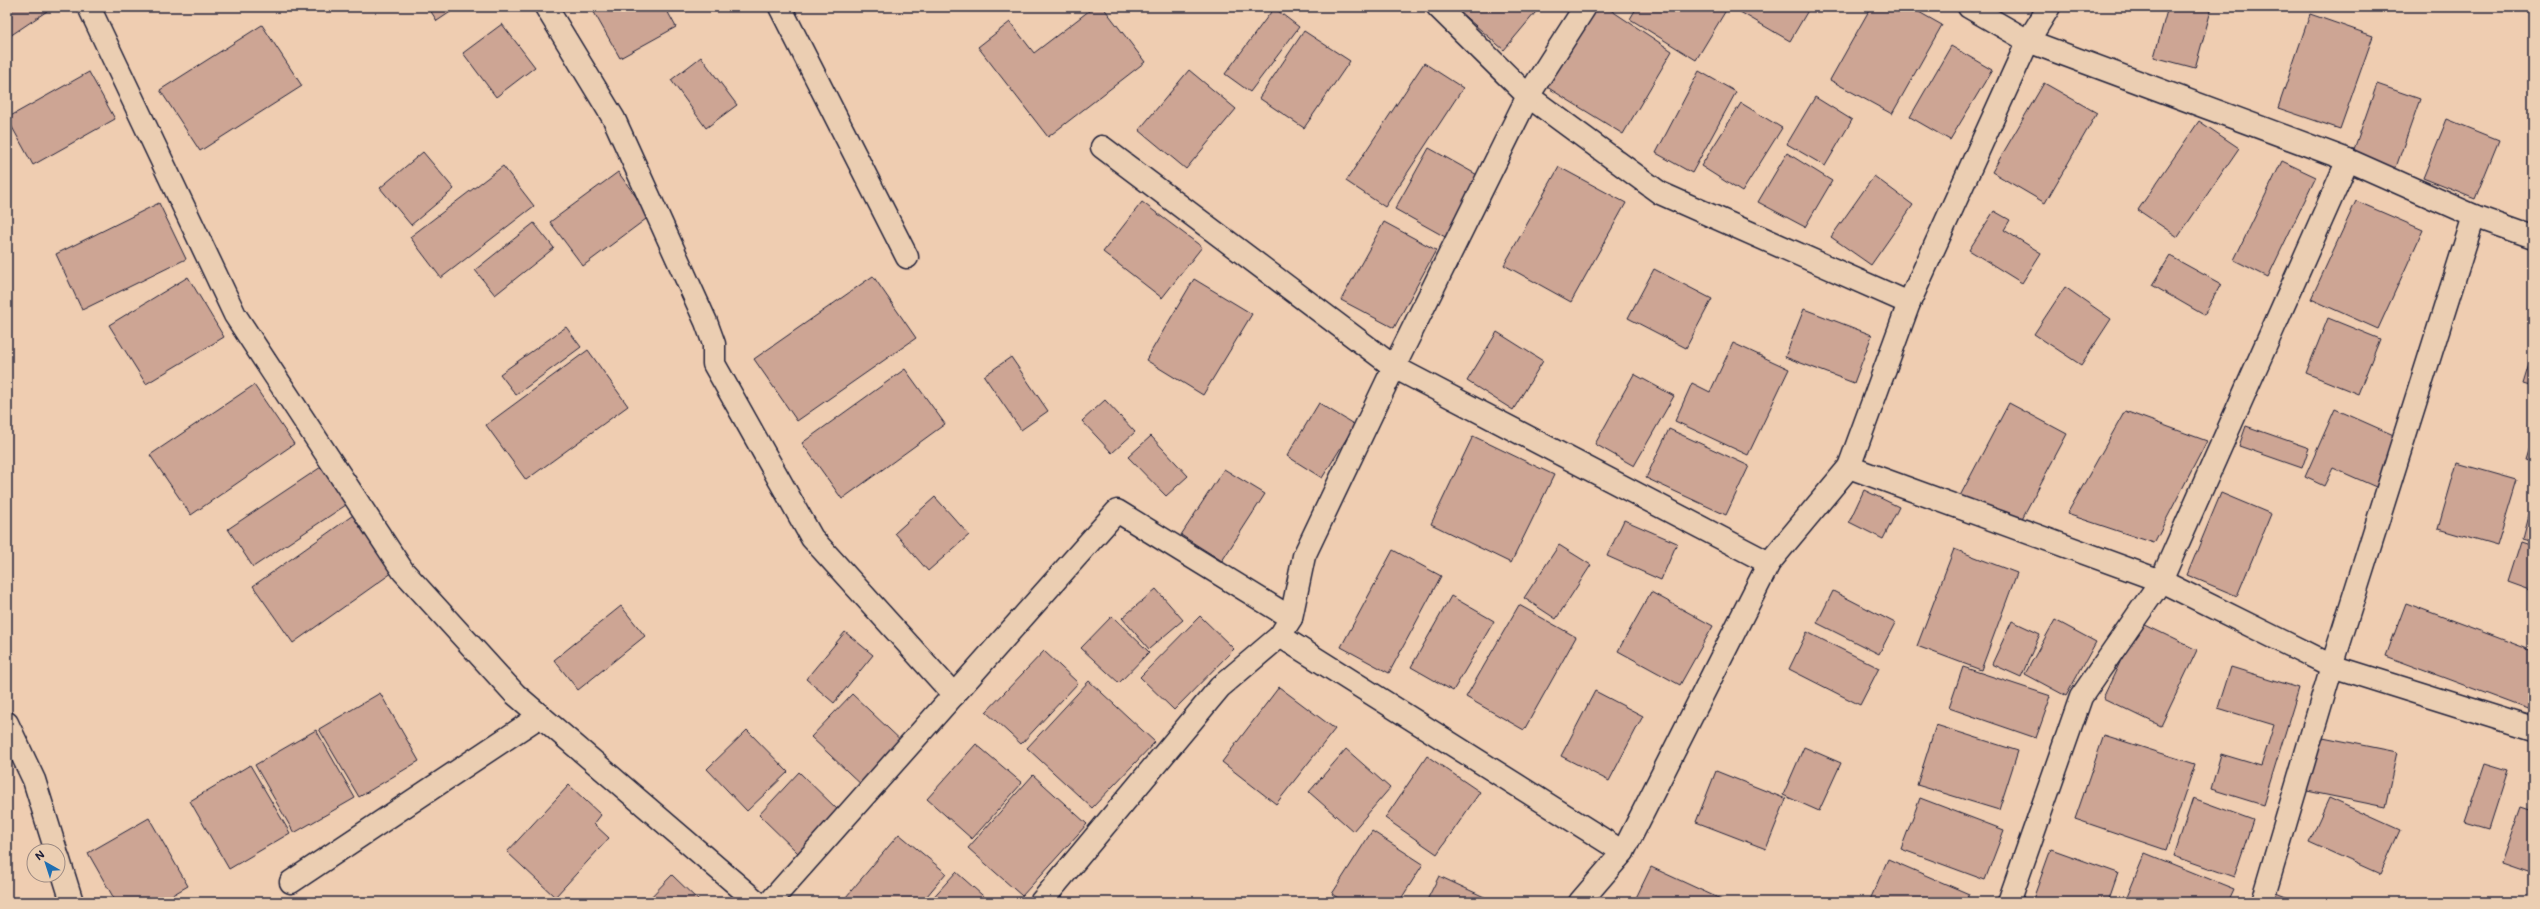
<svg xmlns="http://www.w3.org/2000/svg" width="2540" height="909" viewBox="0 0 2540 909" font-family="Mali,sans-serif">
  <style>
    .building { fill: #cda594; stroke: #22223b }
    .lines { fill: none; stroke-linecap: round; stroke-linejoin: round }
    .minor-casing { stroke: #22223b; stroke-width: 25 }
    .minor { stroke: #ebceb2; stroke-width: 22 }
  </style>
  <rect width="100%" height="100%" fill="#efcdb1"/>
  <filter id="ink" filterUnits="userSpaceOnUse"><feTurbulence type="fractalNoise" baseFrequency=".025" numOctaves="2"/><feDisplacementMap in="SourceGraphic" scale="8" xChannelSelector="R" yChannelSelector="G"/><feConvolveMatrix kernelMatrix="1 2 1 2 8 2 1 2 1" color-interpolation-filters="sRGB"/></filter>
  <g filter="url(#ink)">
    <g class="building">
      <polygon points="7,7 53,7 7,38"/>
      <polygon points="428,7 458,7 437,21"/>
      <polygon points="591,7 665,7 676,27 620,58"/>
      <polygon points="1094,7 1103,7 1145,62 1048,137 978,47 1010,22 1034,53"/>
      <polygon points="1454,7 1540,7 1504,50"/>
      <polygon points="1590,7 1606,7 1672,51 1623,134 1542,84"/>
      <polygon points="1637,7 1728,7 1696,60 1630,19"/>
      <polygon points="1737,7 1810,7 1790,41 1735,9"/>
      <polygon points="1871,7 1910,7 1942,25 1892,114 1830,80"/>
      <polygon points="2168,7 2212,7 2195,68 2154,57"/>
      <polygon points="1274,8 1299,27 1250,92 1225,74"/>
      <polygon points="2310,14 2373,36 2340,129 2278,108"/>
      <polygon points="502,24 535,67 496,97 463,53"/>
      <polygon points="262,25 302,86 200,151 160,90"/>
      <polygon points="1304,31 1350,61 1304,128 1259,98"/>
      <polygon points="1951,46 1992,70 1950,140 1910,117"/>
      <polygon points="701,57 737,105 706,128 671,80"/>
      <polygon points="1424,63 1463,88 1385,207 1346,181"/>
      <polygon points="1189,70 1236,109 1186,169 1139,130"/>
      <polygon points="1699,71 1736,92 1692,173 1656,153"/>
      <polygon points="89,72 115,119 33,165 7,118"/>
      <polygon points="2044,83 2097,113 2045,203 1992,172"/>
      <polygon points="2377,84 2420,99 2395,170 2352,155"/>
      <polygon points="1815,97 1852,120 1825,166 1787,144"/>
      <polygon points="1741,103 1782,128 1742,192 1701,166"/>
      <polygon points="2447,119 2499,140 2475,199 2423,178"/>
      <polygon points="2199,121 2239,148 2178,237 2138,210"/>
      <polygon points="1429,148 1481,177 1447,238 1395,209"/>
      <polygon points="423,152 454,189 411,225 380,188"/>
      <polygon points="1787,153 1832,181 1805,227 1758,202"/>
      <polygon points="2282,161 2316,177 2268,277 2234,260"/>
      <polygon points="503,166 534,206 441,278 410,237"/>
      <polygon points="1559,167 1626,203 1571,302 1504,265"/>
      <polygon points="618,172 650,216 583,266 550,222"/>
      <polygon points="1874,176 1913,205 1871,265 1831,237"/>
      <polygon points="2356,201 2423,230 2378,329 2311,299"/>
      <polygon points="1142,202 1202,247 1162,298 1103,252"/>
      <polygon points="159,203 186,259 82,310 56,254"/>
      <polygon points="1994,211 2010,220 2004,230 2041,253 2022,283 1969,250"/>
      <polygon points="1384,222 1436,250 1394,328 1341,300"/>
      <polygon points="534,223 554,248 495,295 475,270"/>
      <polygon points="2170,256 2221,284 2204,315 2152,285"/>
      <polygon points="1654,269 1712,299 1686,348 1628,318"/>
      <polygon points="873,276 916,338 797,421 754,359"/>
      <polygon points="188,277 224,337 146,384 109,325"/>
      <polygon points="1194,279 1252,314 1203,395 1146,360"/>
      <polygon points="2065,287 2111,319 2081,365 2034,334"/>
      <polygon points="1804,309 1872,335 1854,383 1785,357"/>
      <polygon points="2328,318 2380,339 2358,394 2306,373"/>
      <polygon points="566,327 581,347 516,395 500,374"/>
      <polygon points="1497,332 1543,361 1513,410 1467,381"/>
      <polygon points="1733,343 1789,369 1748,455 1675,421 1692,383 1710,392"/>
      <polygon points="588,350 628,406 526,480 486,425"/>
      <polygon points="2533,351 2533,387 2523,384"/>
      <polygon points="1011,357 1048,411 1021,430 984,376"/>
      <polygon points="905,369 945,424 842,499 802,443"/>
      <polygon points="1634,374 1674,396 1634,466 1595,444"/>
      <polygon points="254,385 294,444 191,515 150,455"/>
      <polygon points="1105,400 1135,432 1112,453 1082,421"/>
      <polygon points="1319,403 1355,425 1322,478 1287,456"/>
      <polygon points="2009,403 2067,434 2018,526 1960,496"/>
      <polygon points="2335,409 2398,437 2376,487 2333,468 2324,486 2305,477"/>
      <polygon points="2125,411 2207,441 2154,543 2067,514"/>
      <polygon points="2246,426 2309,448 2302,468 2239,446"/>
      <polygon points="1669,429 1749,466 1726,515 1646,478"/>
      <polygon points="2533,435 2533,463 2525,461"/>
      <polygon points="1151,436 1188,476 1166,496 1128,457"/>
      <polygon points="1473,436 1554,475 1511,563 1431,524"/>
      <polygon points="327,463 352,501 253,567 228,529"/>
      <polygon points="2457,463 2517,480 2497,546 2438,529"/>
      <polygon points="1224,469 1265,494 1222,561 1181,535"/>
      <polygon points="1864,490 1899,507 1883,539 1849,522"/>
      <polygon points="2221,493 2271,514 2237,596 2187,575"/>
      <polygon points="2533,495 2533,541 2522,538"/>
      <polygon points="935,497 969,535 928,571 895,533"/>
      <polygon points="356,513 396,570 293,643 253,586"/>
      <polygon points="1624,520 1677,543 1661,580 1607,556"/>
      <polygon points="2521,541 2533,545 2533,591 2508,582"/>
      <polygon points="1559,545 1591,565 1556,619 1524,598"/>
      <polygon points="1954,549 2017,573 1981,670 1917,646"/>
      <polygon points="1393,550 1441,576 1389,673 1341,647"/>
      <polygon points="1156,589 1183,620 1149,649 1122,618"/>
      <polygon points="1833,591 1895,623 1879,654 1817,623"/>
      <polygon points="1651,592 1713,626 1680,685 1618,651"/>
      <polygon points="1451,596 1494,621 1453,691 1411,667"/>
      <polygon points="2406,603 2533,651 2533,711 2386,656"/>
      <polygon points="1519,605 1576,637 1524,730 1466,697"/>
      <polygon points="621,606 645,636 578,690 554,660"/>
      <polygon points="1112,616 1149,652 1119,683 1081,648"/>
      <polygon points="1200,616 1234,649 1174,710 1140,677"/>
      <polygon points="2055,620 2096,642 2066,696 2025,674"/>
      <polygon points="2012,621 2040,634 2021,677 1992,664"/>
      <polygon points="2139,622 2197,650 2161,726 2103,698"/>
      <polygon points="845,632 873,655 834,703 806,679"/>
      <polygon points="1807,632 1879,668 1860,705 1789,669"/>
      <polygon points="1044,651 1078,683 1021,744 986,712"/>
      <polygon points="1963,667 2051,696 2036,738 1949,708"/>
      <polygon points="2231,667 2299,688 2263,805 2211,789 2221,754 2261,766 2274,725 2218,708"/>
      <polygon points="1089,681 1155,742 1092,808 1027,748"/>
      <polygon points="1279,687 1335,729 1276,804 1222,762"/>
      <polygon points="1595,691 1643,716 1609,781 1561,756"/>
      <polygon points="380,693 419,761 359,797 319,729"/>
      <polygon points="852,694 907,746 866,789 811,737"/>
      <polygon points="1936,725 2018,751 1999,810 1917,785"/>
      <polygon points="316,730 355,798 294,833 255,765"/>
      <polygon points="747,730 788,772 747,811 707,769"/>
      <polygon points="2104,735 2195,764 2166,850 2075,819"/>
      <polygon points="2318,736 2397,752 2385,807 2307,791"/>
      <polygon points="976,744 1022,783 972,839 927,799"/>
      <polygon points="1804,747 1841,763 1819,811 1783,795"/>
      <polygon points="1346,749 1390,788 1353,831 1309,792"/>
      <polygon points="1427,756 1480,792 1437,854 1385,818"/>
      <polygon points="2485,763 2508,770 2489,829 2465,822"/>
      <polygon points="250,765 290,833 229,869 190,801"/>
      <polygon points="1716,771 1786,799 1766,849 1696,822"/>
      <polygon points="799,772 839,811 798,853 759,815"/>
      <polygon points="1033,775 1087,824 1022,896 968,848"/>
      <polygon points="569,785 601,815 594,824 609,838 555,897 507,852"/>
      <polygon points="1920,798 2004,830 1985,880 1901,849"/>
      <polygon points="2193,798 2253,820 2234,877 2174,856"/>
      <polygon points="2329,798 2400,830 2380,874 2309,842"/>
      <polygon points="2521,807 2533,811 2533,874 2501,863"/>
      <polygon points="149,818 188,886 160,902 116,902 88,853"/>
      <polygon points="1372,831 1423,864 1399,902 1344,902 1332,894"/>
      <polygon points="899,834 946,873 922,902 852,902 846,897"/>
      <polygon points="2051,849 2118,873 2108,902 2032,902"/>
      <polygon points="2145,853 2234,889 2228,902 2125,902"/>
      <polygon points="1888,859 1969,894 1965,902 1869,902"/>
      <polygon points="1651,867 1727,902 1634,902"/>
      <polygon points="956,872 990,902 929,902"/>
      <polygon points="672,875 700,902 646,902"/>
      <polygon points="1439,876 1495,902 1426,902"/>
      <polygon points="2276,893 2298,902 2272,902"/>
    </g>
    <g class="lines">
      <g class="minor-casing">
        <g id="minor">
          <polyline points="89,7 235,315 403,571 515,694 757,902"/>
          <polyline points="546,7 614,119 706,322 714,344 714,364 812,538 954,695"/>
          <polyline points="780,7 907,257"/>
          <polyline points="1438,7 1528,96 1660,193 1909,303"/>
          <polyline points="1969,7 2028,41 2348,160 2474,216 2533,237"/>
          <polyline points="1102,147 1394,367 1769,563"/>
          <polyline points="1849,467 2161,581 2332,666 2533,729"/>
          <polyline points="1280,636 1623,852"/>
          <polyline points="7,723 34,780 56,851"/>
          <polyline points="58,857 72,902"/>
          <polyline points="291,882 540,716"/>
          <polyline points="770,902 1117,511 1291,618"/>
          <polyline points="1041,902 1220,687 1280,636 1291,618 1304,556 1394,367 1528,96 1585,7"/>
          <polyline points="1580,902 1623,852 1769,563 1849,467 1909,303 2028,41 2049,7"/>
          <polyline points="2009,902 2081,697 2161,581 2348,160"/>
          <polyline points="2262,902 2332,666 2474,216"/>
        </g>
      </g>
      <use href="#minor" class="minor"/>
    </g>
  </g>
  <rect width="2540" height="909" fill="none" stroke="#ebceb2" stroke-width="24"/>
  <rect x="12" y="12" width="2516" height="885" fill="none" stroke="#22223b" stroke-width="1.5" filter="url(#ink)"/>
  <g transform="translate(46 863) rotate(321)"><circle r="19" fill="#ebceb2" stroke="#9b8982"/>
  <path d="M0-3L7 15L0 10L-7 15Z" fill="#1f6fb2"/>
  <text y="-6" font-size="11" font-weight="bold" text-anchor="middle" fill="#22223b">N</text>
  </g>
</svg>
